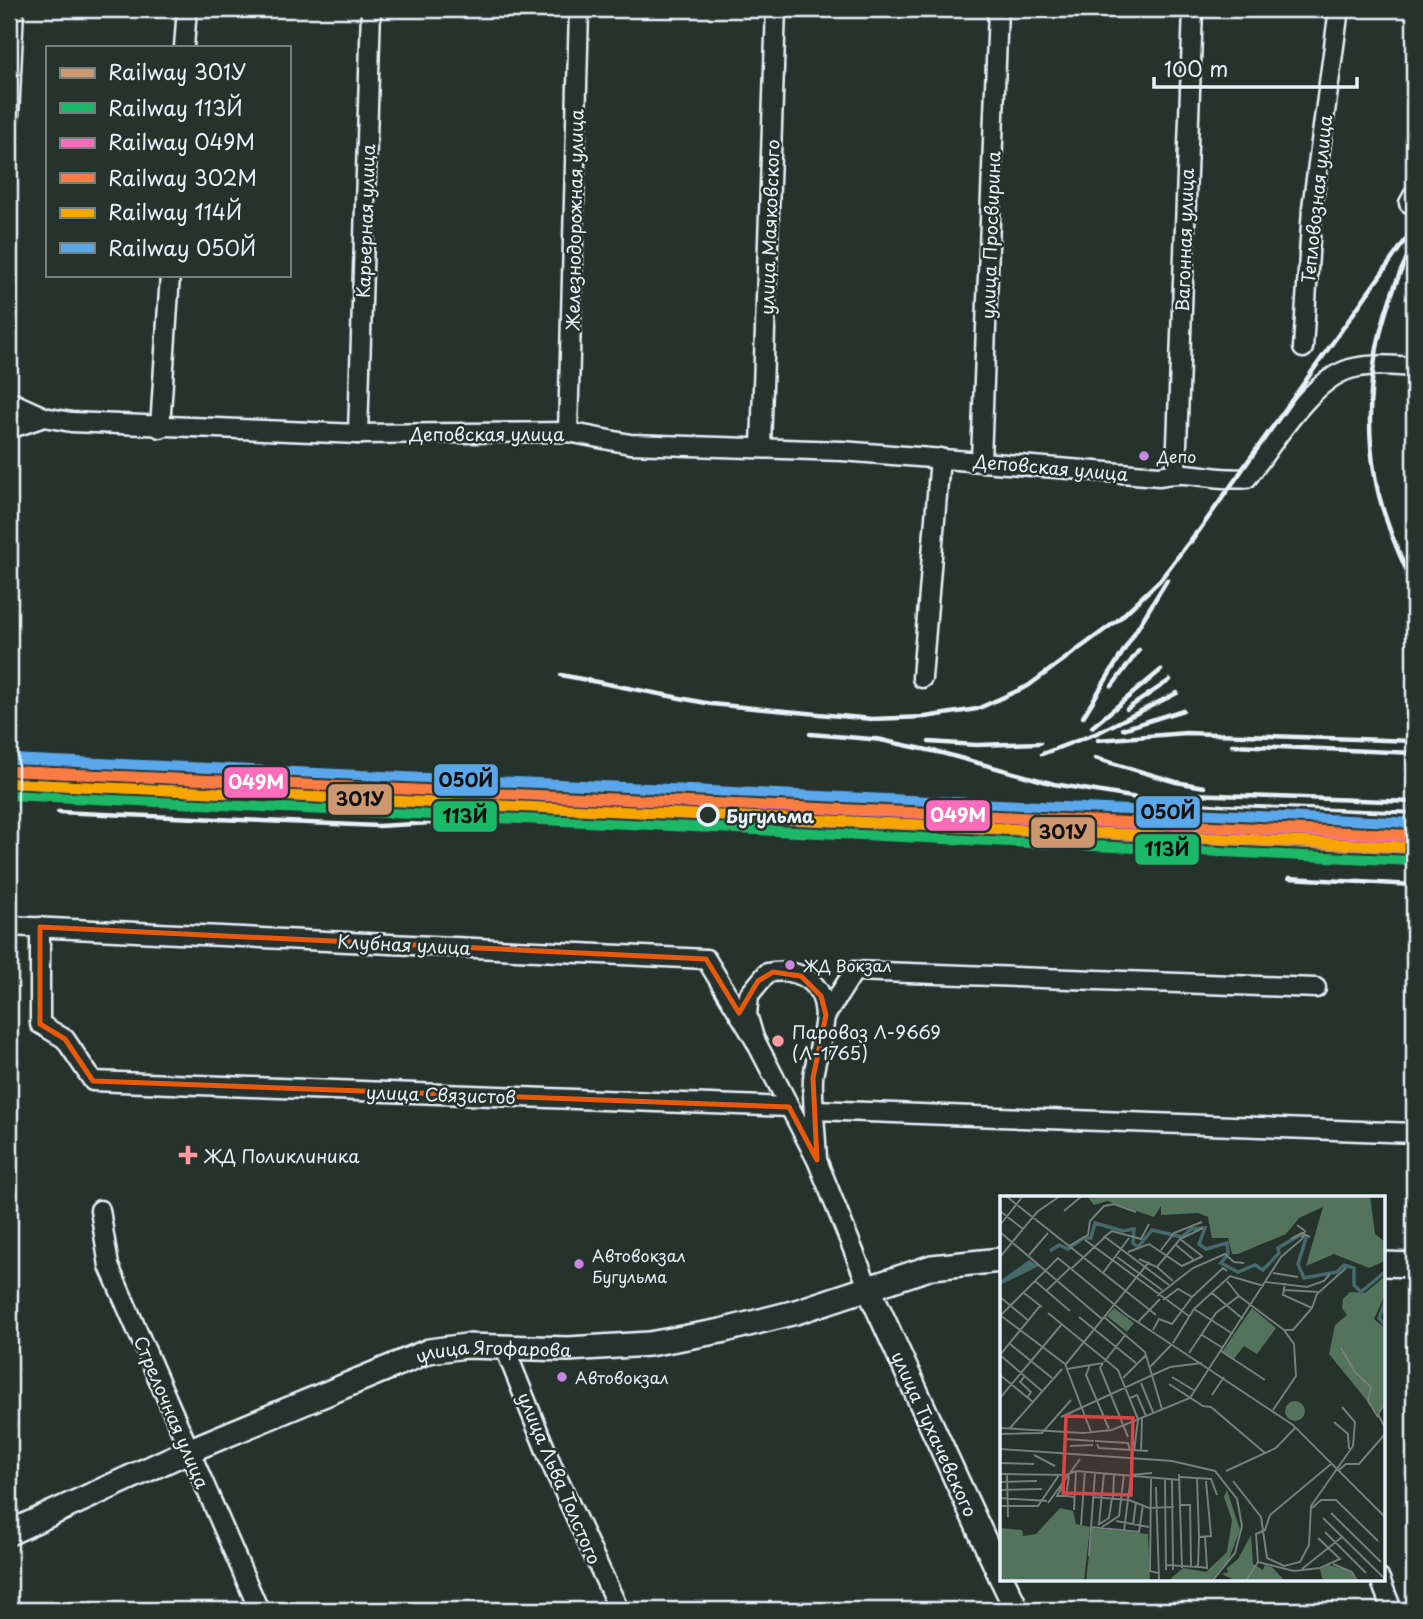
<svg xmlns="http://www.w3.org/2000/svg" width="1423" height="1619" viewBox="0 0 1423 1619" font-family="'Playpen Sans',sans-serif">
  <style>
    .lines { fill: none; stroke-linecap: round; stroke-linejoin: round }
    .minor-casing { stroke: #e8f1f8; stroke-width: 23 }
    .major-casing { stroke: #e8f1f8; stroke-width: 28 }
    .minor { stroke: #26332d; stroke-width: 18 }
    .major { stroke: #26332d; stroke-width: 23 }
    .rail { stroke: #e8f1f8; stroke-width: 4.5 }
    .rail-1-casing { stroke: #26332d; stroke-width: 16 }
    .rail-2-casing { stroke: #26332d; stroke-width: 16 }
    .rail-3-casing { stroke: #26332d; stroke-width: 16 }
    .rail-4-casing { stroke: #26332d; stroke-width: 16 }
    .rail-5-casing { stroke: #26332d; stroke-width: 16 }
    .rail-6-casing { stroke: #26332d; stroke-width: 16 }
    .rail-1 { stroke: #cd976f; stroke-width: 10 }
    .rail-2 { stroke: #1ab867; stroke-width: 10 }
    .rail-3 { stroke: #fb6dba; stroke-width: 10 }
    .rail-4 { stroke: #f77d43; stroke-width: 10 }
    .rail-5 { stroke: #f7a600; stroke-width: 10 }
    .rail-6 { stroke: #5aa8eb; stroke-width: 10 }
    .marked { fill: none; stroke: #e8590c; stroke-width: 5; stroke-linejoin: round }
    .bus-dot { fill: #c787e3; stroke: #26332d; stroke-width: 2.5 }
    .stop-dot { fill: #26332d; stroke: #e8f1f8; stroke-width: 3.5 }
    .poi-dot { fill: #ff9aa2; stroke: #26332d; stroke-width: 2.5 }
    .labels { text-anchor: middle; dominant-baseline: central; stroke-width: 5; stroke-linejoin: round; paint-order: stroke }
    .bus-label { font-size: 16px; fill: #e8f1f8; stroke: #26332d; text-anchor: start }
    .street-label { font-size: 18px; fill: #e8f1f8; stroke: #26332d }
    .stop-label { font-size: 18px; font-weight: bold; fill: #e8f1f8; stroke: #26332d; text-anchor: start }
    .poi-label { font-size: 18px; fill: #e8f1f8; stroke: #26332d; text-anchor: start }
    .inset-river { fill: none; stroke: #466a6c; stroke-width: 3.5 }
    .inset-road { fill: none; stroke: #747f7e; stroke-width: 2 }
    .view { fill: #d94647; fill-opacity: 0.15; stroke: #d94647; stroke-width: 3.5 }
    .inset-edge { fill: none; stroke: #e8f1f8; stroke-width: 3.5 }
    .line-badge { stroke: #26332d; stroke-width: 2.5 }
    .badge-label { font-size: 19px; text-anchor: middle; font-weight: bold; fill: #fff }
    .pale-badge-label { font-size: 19px; text-anchor: middle; font-weight: bold; fill: #111 }
  </style>
  <rect width="100%" height="100%" fill="#26332d"/>
  <filter id="ink" filterUnits="userSpaceOnUse"><feTurbulence type="fractalNoise" baseFrequency=".0143" numOctaves="2"/><feDisplacementMap in="SourceGraphic" scale="14" xChannelSelector="R" yChannelSelector="G"/><feConvolveMatrix kernelMatrix="1 2 1 2 8 2 1 2 1" color-interpolation-filters="sRGB"/></filter>
  <g filter="url(#ink)">
    <g class="lines">
      <g class="minor-casing">
        <g id="minor">
          <polyline points="184,47 187,9"/>
          <polyline points="9,117 14,9"/>
          <polyline points="1409,203 1414,194"/>
          <polyline points="1303,348 1312,208 1339,9"/>
          <path d="M9,401L44,417L71,422L358,434L568,432L630,444L842,451L1159,476C1189,469 1218,482 1247,478C1273,445 1309,381 1350,369C1370,363 1393,366 1414,367"/>
          <polyline points="160,428 170,275"/>
          <polyline points="9,429 44,417"/>
          <polyline points="568,432 579,9"/>
          <polyline points="358,434 371,9"/>
          <polyline points="761,446 776,9"/>
          <polyline points="981,460 998,9"/>
          <polyline points="1176,472 1193,9"/>
          <polyline points="922,678 940,458"/>
          <polyline points="9,926 706,959 754,1038"/>
          <polyline points="40,927 40,1024 65,1039 93,1081 789,1107"/>
          <polyline points="826,1015 854,971 1316,988"/>
          <polyline points="815,1110 1414,1133"/>
          <path d="M817,1160C816,1133 812,1105 813,1078C816,1047 840,1005 809,980C796,971 782,970 767,973L749,995L747,1014L754,1038L817,1160L869,1289"/>
          <polyline points="100,1210 109,1266 259,1610"/>
          <polyline points="504,1346 553,1468 619,1610"/>
          <polyline points="1380,1579 1392,1610"/>
        </g>
      </g>
      <g class="major-casing">
        <g id="major">
          <polyline points="1383,1264 1414,1265"/>
          <path id="s1" d="M869,1289L1001,1577"/>
          <path id="s2" d="M9,1533L188,1451L429,1351L466,1346L568,1349L649,1344L721,1331L796,1312L932,1267L1001,1260"/>
          <polyline points="1002,1579 1017,1610"/>
        </g>
      </g>
      <use href="#minor" class="minor"/>
      <use href="#major" class="major"/>
      <g class="rail">
        <path d="M1414,244C1377,313 1361,398 1375,476C1381,513 1398,553 1414,586"/>
        <polyline points="1191,542 1414,228"/>
        <polyline points="561,675 711,704 872,719 925,717 977,709 1028,686 1118,620 1160,580 1196,533"/>
        <polyline points="1112,686 1139,650"/>
        <polyline points="1127,709 1170,680"/>
        <polyline points="1083,717 1167,580"/>
        <polyline points="1092,727 1161,670"/>
        <polyline points="1123,729 1183,710"/>
        <polyline points="810,734 883,740"/>
        <polyline points="876,739 942,753 1054,784 1149,800 1222,806 1414,813"/>
        <polyline points="1098,740 1186,733 1414,741"/>
        <polyline points="929,742 976,745 1040,743"/>
        <polyline points="1232,745 1414,753"/>
        <polyline points="1042,754 1097,733 1177,693"/>
        <polyline points="1095,758 1176,782 1204,787"/>
        <polyline points="1190,794 1414,802"/>
        <polyline points="9,795 412,815"/>
        <polyline points="58,812 378,826 634,812"/>
        <polyline points="1073,847 1414,864"/>
        <polyline points="1289,878 1414,885"/>
      </g>
      <g class="rail-1-casing">
        <polyline id="rail-1" points="9,783 1414,849"/>
      </g>
      <g class="rail-2-casing">
        <polyline id="rail-2" points="9,795 1413,861"/>
      </g>
      <g class="rail-3-casing">
        <polyline id="rail-3" points="10,771 1414,837"/>
      </g>
      <g class="rail-4-casing">
        <polyline id="rail-4" points="9,771 1414,835"/>
      </g>
      <g class="rail-5-casing">
        <polyline id="rail-5" points="9,783 1413,847"/>
      </g>
      <g class="rail-6-casing">
        <polyline id="rail-6" points="10,759 1414,823"/>
      </g>
      <use href="#rail-1" class="rail-1"/>
      <use href="#rail-2" class="rail-2"/>
      <use href="#rail-3" class="rail-3"/>
      <use href="#rail-4" class="rail-4"/>
      <use href="#rail-5" class="rail-5"/>
      <use href="#rail-6" class="rail-6"/>
    </g>
  </g>
  <path class="marked" d="M40,927L706,959L739,1013L758,981L773,972L801,976L821,996L826,1015L813,1078L817,1160L789,1107L93,1081L65,1039L40,1024Z"/>
  <g class="bus-dot">
    <circle cx="1144" cy="456" r="6"/>
    <circle cx="790" cy="965" r="6"/>
    <circle cx="579" cy="1264" r="6"/>
    <circle cx="562" cy="1377" r="6"/>
  </g>
  <circle class="stop-dot" cx="708" cy="815" r="10"/>
  <g class="poi-dot">
    <circle cx="778" cy="1041" r="7"/>
    <path d="M184.5 1144.5h7v7h7v7h-7v7h-7v-7h-7v-7h7z"/>
  </g>
  <g class="labels">
    <g class="bus-label">
      <text x="1157" y="456">Депо</text>
      <text x="803" y="965">ЖД Вокзал</text>
      <text x="592" y="1255">Автовокзал<tspan x="592" dy="21">Бугульма</tspan></text>
      <text x="575" y="1377">Автовокзал</text>
    </g>
    <g class="street-label">
      <text transform="translate(1316 199) rotate(-84)">Тепловозная улица</text>
      <text transform="translate(574 220) rotate(-89)">Железнодорожная улица</text>
      <text transform="translate(365 221) rotate(-88)">Карьерная улица</text>
      <text transform="translate(769 227) rotate(-88)">улица Маяковского</text>
      <text transform="translate(990 235) rotate(-88)">улица Просвирина</text>
      <text transform="translate(1184 240) rotate(-88)">Вагонная улица</text>
      <text x="487" y="433">Деповская улица</text>
      <text transform="translate(1051 467) rotate(5)">Деповская улица</text>
      <text transform="translate(404 944) rotate(3)">Клубная улица</text>
      <text transform="translate(441 1094) rotate(2)">улица Связистов</text>
      <text stroke="none"><textPath href="#s2" startOffset="522">улица Ягофарова</textPath></text>
      <text transform="translate(172 1412) rotate(67)">Стрелочная улица</text>
      <text stroke="none"><textPath href="#s1" startOffset="159">улица Тухачевского</textPath></text>
      <text transform="translate(560 1478) rotate(67)">улица Льва Толстого</text>
    </g>
    <g class="stop-label">
      <text x="726" y="815">Бугульма</text>
    </g>
    <g class="poi-label">
      <text x="792" y="1031">Паровоз Л-9669<tspan x="792" dy="21">(Л-1765)</tspan></text>
      <text x="204" y="1155">ЖД Поликлиника</text>
    </g>
  </g>
  <g transform="translate(1000 1196)">
    <rect width="385" height="385" fill="#26332d"/>
    <path d="M114,112L134,127L127,136L107,120Z" fill="#53735c"/>
    <path d="M87,0H370L375,38L385,46V65L369,72L334,58L306,70L323,11L299,22L286,38L238,58H232L228,42H212L208,21L198,17L161,19V10L154,21L107,5L94,9ZM227,294L240,334L229,363L210,385H168L183,372L206,376L227,356L232,324L224,301ZM251,339L253,368L263,374L265,369L272,371L285,385H230L232,383L222,378L228,376L227,372L238,363ZM329,369L351,375L356,385H323L320,373Z" fill="#53735c"/>
    <path d="M385,80V99L374,123L385,132V206L377,217L329,158L335,129L347,119L342,112L343,103L350,96L365,97ZM252,112L276,132L257,158L244,150L233,164L222,156ZM60,312L73,315L76,328L90,331L84,385H0V332L22,334L23,340L36,338ZM92,332L148,338L150,385H86Z" fill="#53735c"/>
    <path d="M285 215a10 10 0 1 1 20 0a10 10 0 1 1-20 0Z" fill="#53735c"/>
    <path d="M29,64L39,70L0,89V85Z" fill="#466a6c"/>
    <path class="inset-river" d="M50,55L59,49L68,53L83,42H91L95,27L123,35L134,33L133,47L138,51L152,34L182,41L191,33L205,32L199,48L206,53L227,47L228,58L221,67L238,76L255,69L263,74L279,57L278,52L302,38L306,42L298,68L304,82L337,76L344,69L354,72V89L361,96L385,76M385,106L379,122L385,129"/>
    <path class="inset-road" d="M6,0L156,119M0,15L23,33M64,15L82,0M0,29L23,0M0,36L102,123M103,42L112,35L141,43L149,28M180,43L202,60M291,43L302,37L310,41M85,44L189,120M176,49L194,64M69,50L88,39L90,25L104,10L114,8L136,16M161,54L174,37L202,26M128,56L149,48L182,70L203,60M29,59L48,37M0,61L37,16L60,0M117,61L162,94M139,63L157,71L173,85M157,71L180,43L203,32M71,73L105,41L169,89M103,77L129,42M273,77L298,81M35,85L70,115M227,85L239,100L284,134L294,148L296,180L273,214M266,86L307,91L324,85L330,78M285,87L283,99L312,112M47,94L70,72M284,94L319,96M24,97L42,111M212,97L243,123M157,100L193,72L225,58L234,66L244,67M0,101L29,125M163,104L178,93L192,101M312,112L317,98L346,72M194,113L233,138M48,117L118,174L138,223M0,119L65,168L91,236M0,120L58,62L127,119L293,229L385,321M79,121L136,167M104,121L145,156L162,213M138,126L160,103M153,134L159,123L172,128L192,101L223,72L227,75M285,134H293L312,112M202,139L223,152M173,147L194,113L230,80L264,90M10,148L52,182M341,152L355,176L371,191L368,205L378,221M221,155L265,184M189,157L216,117L239,100M0,159L40,110M0,159L42,195M104,166L126,138M103,167L100,172L128,241M66,168L149,66M90,169L86,179L109,233M150,171L172,148M210,171L281,61L302,43L305,35L297,29M67,173L103,167M0,179L33,206M25,180L20,186L31,196L27,202M172,181L195,195M123,182L146,159M141,187L153,216M169,188L203,210L211,211L265,257M212,199L224,181M0,202L62,128M130,202L137,199L146,220M385,207L378,218L385,232M61,221L170,171L202,167M334,226L348,238L349,253M0,232L83,237L112,234L190,202L210,171M10,232L62,173M0,238L42,237L71,204M64,243L94,245M95,245L128,247L130,255M97,248L99,252L148,255M70,250L93,249M0,253L172,265L215,275L237,303L242,330L235,357L212,385M134,255L138,224M141,256L142,222M34,259L55,270M0,267L34,268M339,274L346,268H359L385,238M76,275L180,284M226,275L276,252L295,232M0,278L66,279L76,275M7,278L8,321M179,278L182,372M130,279L152,277M69,280L66,300L74,301M180,281L211,283L217,299M197,282L199,341M151,283L150,375L158,377M165,284L166,374M172,284L173,374M233,285L261,321L267,362L284,370L300,366L309,349L311,310L353,250L355,226L342,211M0,286L37,285M64,287L57,300H66M156,291L159,383M0,294L42,293M93,301L129,304L149,312L174,311M0,302L47,305M113,302L114,278M48,307L80,263M180,309H190L191,370M0,310H38L59,279M312,312L321,304H336L378,345M74,314L76,275M331,317L381,366M323,322L385,383M116,325L149,331M99,328L104,277M81,329L85,275M98,329L109,322L112,302M133,329L136,306M91,331L139,336L143,309M102,331L119,320L124,278M124,335L131,280M325,336L366,377M89,360L95,277M258,366L294,375L320,372L340,363L318,342M333,368L352,376L357,385M166,369L198,371L199,341L211,340L206,285M195,370L207,372L205,341M302,373L342,341M246,385L258,366L256,338L265,334L270,319L331,268"/>
    <path class="view" d="M66,220L133,222L131,299L63,297Z"/>
    <rect width="385" height="385" class="inset-edge"/>
  </g>
  <g class="line-badge">
    <rect x="433" y="763" width="66" height="34" rx="7" fill="#5aa8eb"/>
    <rect x="223" y="766" width="66" height="33" rx="7" fill="#fb6dba"/>
    <rect x="327" y="783" width="66" height="33" rx="7" fill="#cd976f"/>
    <rect x="1135" y="795" width="66" height="34" rx="7" fill="#5aa8eb"/>
    <rect x="925" y="799" width="66" height="33" rx="7" fill="#fb6dba"/>
    <rect x="432" y="800" width="66" height="33" rx="7" fill="#1ab867"/>
    <rect x="1030" y="816" width="66" height="33" rx="7" fill="#cd976f"/>
    <rect x="1134" y="833" width="66" height="33" rx="7" fill="#1ab867"/>
  </g>
  <g class="badge-label">
    <text x="256" y="789">049М</text>
    <text x="958" y="822">049М</text>
  </g>
  <g class="pale-badge-label">
    <text x="466" y="787">050Й</text>
    <text x="360" y="806">301У</text>
    <text x="1168" y="819">050Й</text>
    <text x="465" y="823">113Й</text>
    <text x="1063" y="839">301У</text>
    <text x="1167" y="856">113Й</text>
  </g>
  <rect width="1423" height="1619" fill="none" stroke="#26332d" stroke-width="35"/>
  <rect x="18" y="18" width="1388" height="1584" fill="none" stroke="#e8f1f8" stroke-width="2.5" filter="url(#ink)"/>
  <rect x="46" y="46" width="245" height="231" fill="#26332d" stroke="#747f7e" stroke-width="2"/>
  <rect x="60" y="68" width="35" height="10" fill="#cd976f" stroke="#747f7e" stroke-width="2"/>
  <text x="108" y="80" font-size="21" fill="#e8f1f8">Railway 301У</text>
  <rect x="60" y="103" width="35" height="10" fill="#1ab867" stroke="#747f7e" stroke-width="2"/>
  <text x="108" y="116" font-size="21" fill="#e8f1f8">Railway 113Й</text>
  <rect x="60" y="138" width="35" height="10" fill="#fb6dba" stroke="#747f7e" stroke-width="2"/>
  <text x="108" y="150" font-size="21" fill="#e8f1f8">Railway 049М</text>
  <rect x="60" y="173" width="35" height="10" fill="#f77d43" stroke="#747f7e" stroke-width="2"/>
  <text x="108" y="186" font-size="21" fill="#e8f1f8">Railway 302М</text>
  <rect x="60" y="208" width="35" height="10" fill="#f7a600" stroke="#747f7e" stroke-width="2"/>
  <text x="108" y="220" font-size="21" fill="#e8f1f8">Railway 114Й</text>
  <rect x="60" y="243" width="35" height="10" fill="#5aa8eb" stroke="#747f7e" stroke-width="2"/>
  <text x="108" y="256" font-size="21" fill="#e8f1f8">Railway 050Й</text>
  <path d="M1154 77v10h203v-10" fill="none" stroke="#e8f1f8" stroke-width="3.5"/>
  <text x="1164" y="77" font-size="21" fill="#e8f1f8" stroke="#26332d" stroke-width="5" paint-order="stroke">100 m</text>
</svg>
